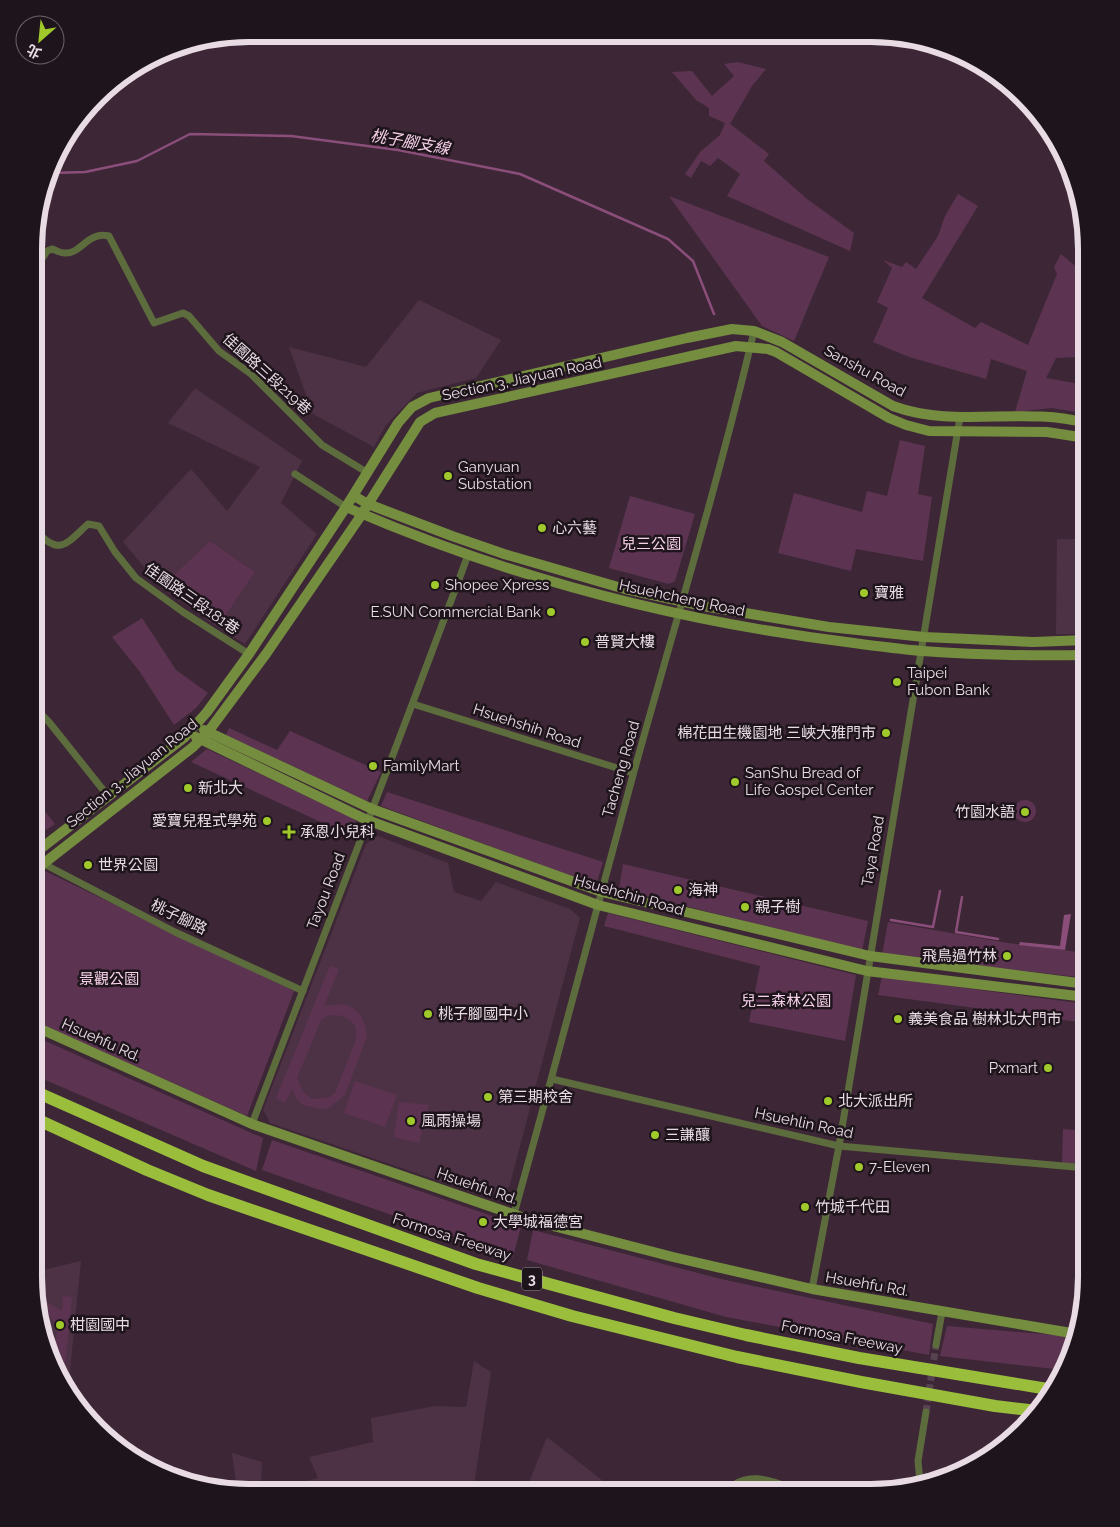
<svg xmlns="http://www.w3.org/2000/svg" width="1120" height="1527" viewBox="0 0 1120 1527" font-family="Raleway,'Noto Sans TC',sans-serif">
  <style>
    .built { fill: #4d3245 }
    .green { fill: #5c3451; fill-rule: evenodd }
    .water { fill: #8b4e7a }
    .lines { fill: none; stroke-linecap: round; stroke-linejoin: round }
    .stream { stroke: #8b4e7a; stroke-width: 2.5 }
    .street-tunnel { stroke: #574250; stroke-width: 7; stroke-dasharray: 7 3.5; stroke-linecap: butt }
    .street { stroke: #5d6c3d; stroke-width: 7 }
    .secondary { stroke: #758d3f; stroke-width: 10 }
    .highway { stroke: #9abe3c; stroke-width: 12 }
    .poi-dot { fill: #a0c92b; stroke: #1e141b; stroke-width: 2 }
    .labels { text-anchor: middle; dominant-baseline: central; stroke-width: 5; stroke-linejoin: round; paint-order: stroke }
    .shield { fill: #1e141b; stroke: #ac9fa8; stroke-width: 1 }
    .shield-label { font-size: 14px; font-weight: bold; fill: #e9dbe4 }
    .street-label { font-size: 15px; fill: #e9dbe4; stroke: #1e141b }
    .poi-label { font-size: 15px; fill: #e9dbe4; stroke: #1e141b; text-anchor: start }
    .park-label { font-size: 15px; fill: #f6d1ea; stroke: #1e141b }
    .water-label { font-size: 16px; font-style: italic; fill: #f7d2ea; stroke: #1e141b }
    .rim { fill: none; stroke: #e9dbe4; stroke-width: 6 }
  </style>
  <rect width="100%" height="100%" fill="#3d2736"/>
  <g class="built">
    <polygon points="419,300 501,340 476,378 417,393 386,425 374,447 313,414 289,347 366,367"/>
    <polygon points="195,388 302,461 281,503 317,534 245,644 218,627 255,572 210,541 161,587 123,542 191,469 227,511 260,467 168,423"/>
    <polygon points="1057,539 1077,539 1079,557 1077,634 1056,634"/>
    <polygon points="378,836 448,863 454,892 481,901 496,882 570,909 580,918 509,1188 486,1197 270,1123 263,1110 366,844"/>
    <polygon points="81,1261 68,1390 56,1373 34,1278 34,1272"/>
    <polygon points="474,1361 491,1372 473,1492 265,1492 318,1478 309,1457 373,1442 371,1418 435,1406 466,1407"/>
    <polygon points="547,1437 603,1481 601,1492 525,1492"/>
    <polygon points="232,1453 262,1462 261,1492 237,1491"/>
  </g>
  <g class="green">
    <polygon points="738,62 766,69 752,86 730,124 769,154 764,161 807,199 854,233 850,251 727,196 740,174 718,158 710,166 701,161 691,178 685,174 700,152 720,135 725,123 709,116 709,108 696,100 672,72 692,71 712,96 734,76 724,64"/>
    <polygon points="958,194 978,206 922,298 975,328 981,322 1028,345 1057,274 1054,267 1061,254 1086,275 1086,347 1079,357 1056,358 1046,378 1080,384 1077,412 1051,408 1015,412 1027,371 991,359 986,379 909,357 873,342 888,308 877,302 892,268 883,260 902,267 906,262 916,269 938,236 945,216"/>
    <polygon points="669,196 829,257 794,341 762,326"/>
    <polygon points="900,440 925,446 918,494 932,497 923,561 856,549 851,571 778,553 794,493 862,512 867,491 887,496"/>
    <polygon points="630,496 695,514 675,581 669,584 609,568"/>
    <polygon points="210,541 255,572 218,627 161,587"/>
    <polygon points="142,618 176,670 208,693 196,708 174,725 140,672 112,637"/>
    <polygon points="229,728 277,750 290,731 381,772 367,801 226,735"/>
    <polygon points="207,749 353,818 357,823 351,836 191,762"/>
    <polygon points="387,792 603,862 596,885 381,806"/>
    <polygon points="35,799 55,824 46,830 35,820"/>
    <circle cx="1025" cy="811" r="11"/>
    <polygon points="623,864 868,921 862,951 619,889"/>
    <polygon points="45,871 294,991 247,1116 34,1021 34,878"/>
    <polygon points="608,913 856,975 845,1041 749,1022 760,966 604,926"/>
    <polygon points="888,922 1008,943 1086,953 1086,978 882,955"/>
    <path d="M330,966L339,969L324,1006L343,1004L353,1008L361,1016L365,1025L367,1036L345,1095L329,1108L320,1109L303,1105L296,1098L292,1089L285,1103L276,1098ZM335,1015C345,1016 350,1019 356,1027V1040L335,1093L330,1097L312,1099L303,1092L297,1078L321,1020L327,1016Z"/>
    <polygon points="882,977 1086,1004 1086,1023 878,995"/>
    <polygon points="34,1036 263,1138 256,1171 34,1075"/>
    <polygon points="355,1081 397,1095 385,1127 344,1113"/>
    <polygon points="399,1102 429,1105 419,1143 394,1137"/>
    <polygon points="1063,1129 1086,1131 1086,1166 1062,1164"/>
    <polygon points="272,1140 521,1226 513,1257 262,1170"/>
    <polygon points="533,1230 721,1279 933,1324 929,1355 726,1317 527,1260"/>
    <polygon points="63,1296 72,1297 63,1384 56,1373 53,1361 57,1331 53,1320 42,1311 38,1297 62,1311"/>
    <polygon points="947,1326 1077,1337 1075,1347 1063,1370 940,1356"/>
  </g>
  <g class="water">
    <polygon points="1086,913 1086,953 1078,952 1082,914"/>
    <polygon points="1071,914 1065,950 1019,945 1020,942 1060,946 1064,915"/>
  </g>
  <g class="lines">
    <g class="stream">
      <polyline points="52,173 85,172 137,161 190,134 291,136 398,150 520,174 668,239 693,261 714,314"/>
      <polyline points="962,897 956,932 998,939"/>
      <polyline points="891,920 933,927 940,891"/>
    </g>
    <polyline class="street-tunnel" points="926,1412 936,1345"/>
    <g class="street">
      <path d="M36,268L47,251L52,249C56,250 60,253 64,253C81,255 87,231 109,236L154,323L183,313L189,316L219,351L251,374L322,445L368,473"/>
      <polyline points="295,474 346,507"/>
      <path d="M35,530C60,557 66,544 88,524L99,526L115,552L136,578L183,612L249,654"/>
      <polyline points="413,704 633,773"/>
      <polyline points="35,708 49,722 108,796"/>
      <polyline points="44,864 175,932 303,991"/>
      <polyline points="552,1079 839,1146 1086,1168"/>
      <path d="M252,1124C324,934 398,745 468,555"/>
      <path d="M514,1214C555,1068 593,921 633,775C674,627 719,480 754,331"/>
      <polyline points="812,1289 839,1146 960,417"/>
      <polyline points="936,1345 942,1312"/>
      <polyline points="921,1481 926,1477 942,1477"/>
      <polyline points="920,1482 918,1461 926,1412"/>
      <path d="M725,1493C748,1466 777,1484 805,1493"/>
    </g>
    <g class="secondary">
      <polyline points="354,496 368,504 452,536 504,554 625,589 703,606 829,627 924,637 1033,642 1086,640"/>
      <path d="M346,507C507,577 680,622 854,643C876,646 899,649 922,651C976,655 1031,656 1086,655"/>
      <polyline points="204,730 372,809 602,892 870,956 1086,984"/>
      <polyline points="196,737 367,820 598,905 867,971 1086,997"/>
      <path d="M35,853L185,737L207,712L249,654L346,507L398,423L412,407L429,398L687,338L732,329L754,331L782,342L893,406C955,429 1023,406 1086,423"/>
      <polyline points="34,871 193,747 208,732 266,654 358,520 420,422 435,413 736,346 768,349 776,352 889,418 906,425 929,431 1047,432 1086,438"/>
      <polyline points="34,1026 252,1124 530,1220 673,1257 812,1289 1077,1334"/>
    </g>
    <g class="highway">
      <polyline points="34,1091 203,1166 476,1264 674,1318 746,1335 859,1358 1054,1390"/>
      <polyline points="34,1118 147,1170 208,1195 478,1288 572,1316 737,1357 861,1382 995,1406 1038,1411"/>
    </g>
  </g>
  <g class="poi-dot">
    <circle cx="448" cy="476" r="5"/>
    <circle cx="542" cy="528" r="5"/>
    <circle cx="435" cy="585" r="5"/>
    <circle cx="864" cy="593" r="5"/>
    <circle cx="551" cy="612" r="5"/>
    <circle cx="585" cy="642" r="5"/>
    <circle cx="897" cy="682" r="5"/>
    <circle cx="886" cy="733" r="5"/>
    <circle cx="373" cy="766" r="5"/>
    <circle cx="735" cy="782" r="5"/>
    <circle cx="188" cy="788" r="5"/>
    <circle cx="1025" cy="812" r="5"/>
    <circle cx="267" cy="821" r="5"/>
    <path d="M286.5 824.5h5v5h5v5h-5v5h-5v-5h-5v-5h5z"/>
    <circle cx="88" cy="865" r="5"/>
    <circle cx="678" cy="890" r="5"/>
    <circle cx="745" cy="907" r="5"/>
    <circle cx="1007" cy="956" r="5"/>
    <circle cx="428" cy="1014" r="5"/>
    <circle cx="898" cy="1019" r="5"/>
    <circle cx="1048" cy="1068" r="5"/>
    <circle cx="488" cy="1097" r="5"/>
    <circle cx="828" cy="1101" r="5"/>
    <circle cx="411" cy="1121" r="5"/>
    <circle cx="655" cy="1135" r="5"/>
    <circle cx="859" cy="1167" r="5"/>
    <circle cx="805" cy="1207" r="5"/>
    <circle cx="483" cy="1222" r="5"/>
    <circle cx="60" cy="1325" r="5"/>
  </g>
  <g class="labels">
    <rect class="shield" x="522" y="1267.5" width="20" height="23" rx="4"/>
    <g class="shield-label">
      <text x="532" y="1279">3</text>
    </g>
    <g class="street-label">
      <text transform="translate(865 371) rotate(29)">Sanshu Road</text>
      <text transform="translate(267 374) rotate(42)">佳園路三段219巷</text>
      <text transform="translate(522 379) rotate(-12)">Section 3, Jiayuan Road</text>
      <text transform="translate(682 598) rotate(12)">Hsuehcheng Road</text>
      <text transform="translate(192 599) rotate(35)">佳園路三段181巷</text>
      <text transform="translate(527 726) rotate(18)">Hsuehshih Road</text>
      <text transform="translate(621 769) rotate(-74)">Tacheng Road</text>
      <text transform="translate(132 773) rotate(-39)">Section 3, Jiayuan Road</text>
      <text transform="translate(873 851) rotate(-80)">Taya Road</text>
      <text transform="translate(326 891) rotate(-69)">Tayou Road</text>
      <text transform="translate(629 895) rotate(16)">Hsuehchin Road</text>
      <text transform="translate(179 917) rotate(26)">桃子腳路</text>
      <text transform="translate(101 1040) rotate(24)">Hsuehfu Rd.</text>
      <text transform="translate(804 1123) rotate(12)">Hsuehlin Road</text>
      <text transform="translate(477 1186) rotate(19)">Hsuehfu Rd.</text>
      <text transform="translate(452 1237) rotate(18)">Formosa Freeway</text>
      <text transform="translate(867 1284) rotate(10)">Hsuehfu Rd.</text>
      <text transform="translate(842 1337) rotate(11)">Formosa Freeway</text>
    </g>
    <g class="poi-label">
      <text x="458" y="467">Ganyuan<tspan x="458" dy="17">Substation</tspan></text>
      <text x="552" y="528">心六藝</text>
      <text x="445" y="585">Shopee Xpress</text>
      <text x="874" y="593">寶雅</text>
      <text x="541" y="612" text-anchor="end">E.SUN Commercial Bank</text>
      <text x="595" y="642">普賢大樓</text>
      <text x="907" y="673">Taipei<tspan x="907" dy="17">Fubon Bank</tspan></text>
      <text x="876" y="733" text-anchor="end">棉花田生機園地 三峽大雅門市</text>
      <text x="383" y="766">FamilyMart</text>
      <text x="745" y="773">SanShu Bread of<tspan x="745" dy="17">Life Gospel Center</tspan></text>
      <text x="198" y="788">新北大</text>
      <text x="1015" y="812" text-anchor="end">竹園水語</text>
      <text x="257" y="821" text-anchor="end">愛寶兒程式學苑</text>
      <text x="300" y="832">承恩小兒科</text>
      <text x="98" y="865">世界公園</text>
      <text x="688" y="890">海神</text>
      <text x="755" y="907">親子樹</text>
      <text x="997" y="956" text-anchor="end">飛鳥過竹林</text>
      <text x="438" y="1014">桃子腳國中小</text>
      <text x="908" y="1019">義美食品 樹林北大門市</text>
      <text x="1038" y="1068" text-anchor="end">Pxmart</text>
      <text x="498" y="1097">第三期校舍</text>
      <text x="838" y="1101">北大派出所</text>
      <text x="421" y="1121">風雨操場</text>
      <text x="665" y="1135">三謙釀</text>
      <text x="869" y="1167">7-Eleven</text>
      <text x="815" y="1207">竹城千代田</text>
      <text x="493" y="1222">大學城福德宮</text>
      <text x="70" y="1325">柑園國中</text>
    </g>
    <g class="park-label">
      <text x="651" y="544">兒三公園</text>
      <text x="109" y="979">景觀公園</text>
      <text x="786" y="1001">兒二森林公園</text>
    </g>
    <g class="water-label">
      <text transform="translate(410 142) rotate(10)">桃子腳支線</text>
    </g>
  </g>
  <path d="M0 0H1120V1527H0ZM249 42H871A207 207 0 0 1 1078 249V1277A207 207 0 0 1 871 1484H249A207 207 0 0 1 42 1277V249A207 207 0 0 1 249 42Z" fill="#1e141b" fill-rule="evenodd"/>
  <path class="rim" d="M249 42H871A207 207 0 0 1 1078 249V1277A207 207 0 0 1 871 1484H249A207 207 0 0 1 42 1277V249A207 207 0 0 1 249 42Z"/>
  <g transform="translate(40 40) rotate(207)"><circle r="24" fill="#1e141b" stroke="#6f646b"/>
  <path d="M0-4L9 19L0 12L-9 19Z" fill="#a0c92b"/>
  <text y="-8" font-size="14" font-weight="bold" text-anchor="middle" fill="#e9dbe4">北</text>
  </g>
</svg>
